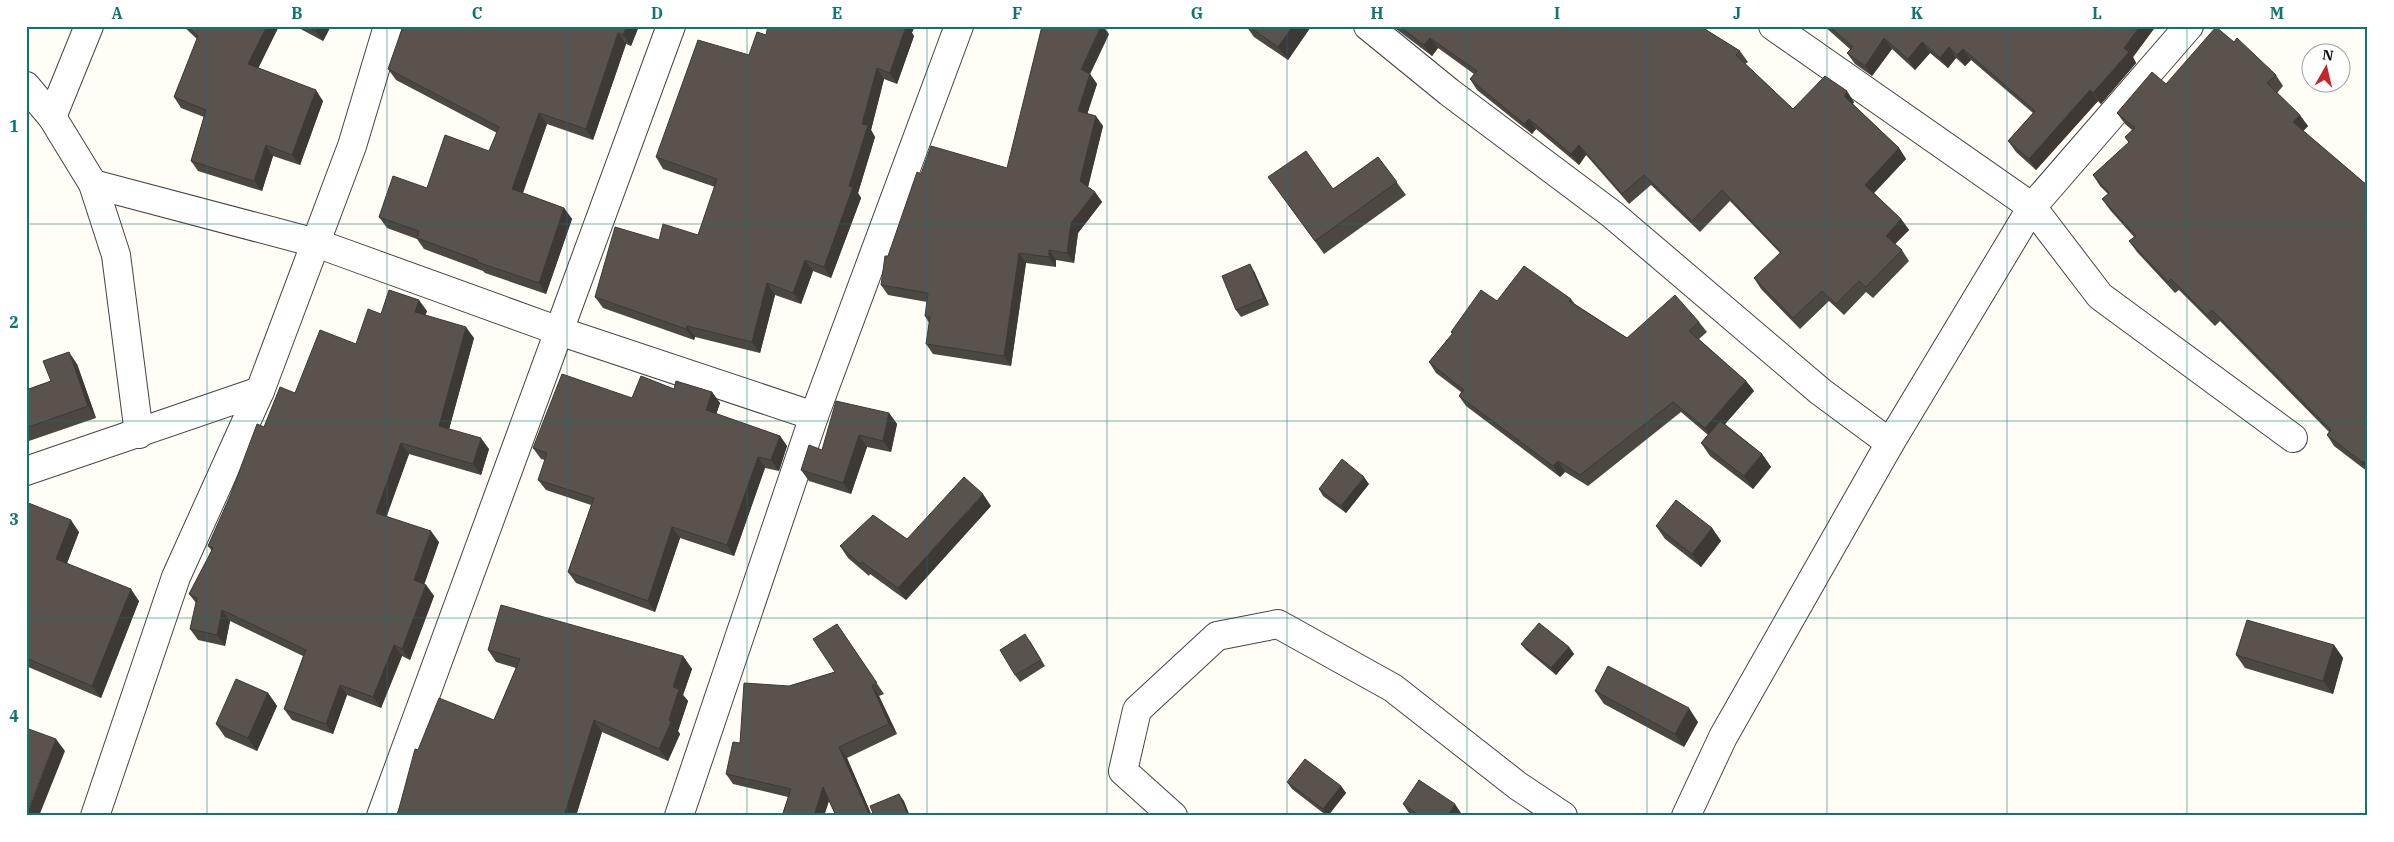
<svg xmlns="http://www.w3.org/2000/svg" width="2394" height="842" viewBox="0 0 2394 842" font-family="'IBM Plex Serif',serif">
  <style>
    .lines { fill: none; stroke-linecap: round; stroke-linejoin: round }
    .minor-casing { stroke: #444; stroke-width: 30 }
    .minor { stroke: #fff; stroke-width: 28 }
    .wall { fill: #4d4742 }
    .shaded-wall { fill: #3f3936 }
    .building { fill: #5a524d; stroke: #3f3936 }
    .grid { fill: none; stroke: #0f766e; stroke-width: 1; stroke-opacity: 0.55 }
    .neatline { fill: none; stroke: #0f766e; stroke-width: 2 }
    .grid-label { font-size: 16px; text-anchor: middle; font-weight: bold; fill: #0f766e }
  </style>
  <rect width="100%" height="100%" fill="#fffdf5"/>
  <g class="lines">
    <g class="minor-casing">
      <g id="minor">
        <polyline points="671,26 559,331 814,416"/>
        <polyline points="1368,26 1449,92 1613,215 1821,392 1890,443"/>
        <polyline points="1773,26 2032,207 2100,296 2293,438"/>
        <polyline points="26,86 52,117 93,184 116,255 139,434"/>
        <polyline points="52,117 89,26"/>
        <polyline points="93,184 316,243 559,331 381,816"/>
        <polyline points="26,471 260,391 352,146 388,26"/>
        <polyline points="95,816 176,577 260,391"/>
        <polyline points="679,816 814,416 959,26"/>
        <polyline points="1173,816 1123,771 1137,710 1217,636 1278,624 1393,688 1518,786 1563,816"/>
        <polyline points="1686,816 1723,737 1890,443 2032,207 2189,26"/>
      </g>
    </g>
    <use href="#minor" class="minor"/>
  </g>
  <g class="wall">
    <polygon points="183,26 279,26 258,68 323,101 300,165 273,156 262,191 198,171 191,161 204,117 181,108 174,97 197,39"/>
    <polygon points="295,26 331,26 323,41"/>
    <polygon points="639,26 631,46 626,44 593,140 547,124 523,193 564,208 572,219 546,294 485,273 483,271 424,249 417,239 387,228 379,217 489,151 497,133 396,80 388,69"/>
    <polygon points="1246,26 1309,26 1310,28 1288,60 1254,37"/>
    <polygon points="1394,26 1700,26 1740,51 1748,62 1745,64 1793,109 1854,102 1853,104 1899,148 1906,159 1874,193 1901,219 1909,230 1895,244 1902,250 1909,261 1873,298 1866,292 1844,315 1829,301 1800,329 1761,289 1754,278 1780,253 1730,201 1700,232 1651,185 1629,204 1586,155 1579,165 1536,129 1532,134 1477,90 1470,79 1474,74 1438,48 1432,56 1396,29"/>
    <polygon points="1824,26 2156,26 2133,57 2136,63 2101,104 2098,101 2036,170 2016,152 2008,141 2033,113 1971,60 1965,66 1956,58 1948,68 1930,53 1915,70 1892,49 1872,76 1855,64 1847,53 1851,50"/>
    <polygon points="912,33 914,36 897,84 884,79 871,130 875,137 858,193 861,198 831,278 813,271 801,304 775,295 760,353 695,337 694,340 603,308 595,297 659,240 698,235 715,187 663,169 656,157 749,55 766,35"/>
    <polygon points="1109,34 1090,74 1097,84 1087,114 1103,126 1088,187 1095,192 1102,202 1078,233 1074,263 1056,260 1056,267 1026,263 1011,366 933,354 926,344 929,323 925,316 927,302 888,295 881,285 888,256 921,174 1007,168"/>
    <polygon points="2234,42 2276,75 2283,86 2277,93 2308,126 2303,131 2368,186 2368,472 2334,446 2327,435 2329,432 2220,321 2215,326 2179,290 2175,293 2137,252 2129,241 2134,237 2110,210 2102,199 2108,194 2100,186 2093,175 2129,143 2125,137 2132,130 2125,124 2117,113"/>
    <polygon points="1378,157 1406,195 1324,254 1278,190 1333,189"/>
    <polygon points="1254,271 1269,305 1241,317 1236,310"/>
    <polygon points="1571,299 1575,304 1627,338 1699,322 1707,332 1699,339 1746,381 1754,391 1725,424 1762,454 1771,467 1753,489 1710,456 1701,443 1708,435 1681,412 1588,486 1565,472 1560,477 1466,406 1459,396 1461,392 1436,373 1429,362 1452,334 1451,332 1497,301"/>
    <polygon points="427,311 425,315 474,338 449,429 489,449 481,475 409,454 386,516 439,542 424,584 426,585 434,596 410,660 402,656 381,708 347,695 333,734 292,720 284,709 303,656 230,621 225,646 198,640 190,629 196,603 189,594 212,551 208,546 264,427 295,393 356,344 381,314"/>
    <polygon points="77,364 96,418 26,442 26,390 51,381"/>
    <polygon points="674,389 712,392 720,403 716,414 780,436 787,446 779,471 765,468 734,556 680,538 655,612 576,583 568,572 591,505 546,490 538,480 545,460 541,459 533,448 632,398"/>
    <polygon points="889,413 897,424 891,452 867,447 851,494 809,481 801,470 822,450"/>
    <polygon points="1369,484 1346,513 1323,496 1319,489"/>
    <polygon points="26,502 79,532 67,563 139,601 101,698 26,666"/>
    <polygon points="991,506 906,600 870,574 869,576 848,558 840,546 907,539"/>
    <polygon points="1656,526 1712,528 1721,541 1701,567 1665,539"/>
    <polygon points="837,624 884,694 879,696 897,734 847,758 872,816 836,816 829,801 824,816 782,816 788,797 733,784 726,774 740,743 789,686 835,672"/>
    <polygon points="1030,641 1045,666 1020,682 1015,675"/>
    <polygon points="1521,644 1569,647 1574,654 1556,675 1526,650"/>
    <polygon points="2334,645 2343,658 2333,694 2245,668 2236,655"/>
    <polygon points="488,650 683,656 692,669 683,695 688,701 678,731 680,734 668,761 602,732 576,816 418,750 494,720 516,668 496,662"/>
    <polygon points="1595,691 1698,722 1684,747 1604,704"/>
    <polygon points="268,693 277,706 257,751 225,737 216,724"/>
    <polygon points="1287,782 1341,786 1346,793 1327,816 1292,789"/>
    <polygon points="1403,804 1463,816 1411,816"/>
  </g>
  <g class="shaded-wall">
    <polygon points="267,26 279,26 255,75 248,64"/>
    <polygon points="318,26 331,26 323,41 316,31"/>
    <polygon points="627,26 639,26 631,46 623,35"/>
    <polygon points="906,26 915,26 912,33 914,36 897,84 890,73"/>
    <polygon points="1101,26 1103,26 1109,34 1090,74 1097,84 1085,121 1078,111 1081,69"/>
    <polygon points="1293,26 1309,26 1310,28 1288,60 1278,47"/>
    <polygon points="2140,26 2156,26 2133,57 2136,63 2101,104 2093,93 2124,48"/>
    <polygon points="618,33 626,44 593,140 586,129"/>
    <polygon points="1430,38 1438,48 1432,56 1424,45"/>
    <polygon points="1884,38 1892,49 1872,76 1865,66"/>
    <polygon points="1922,42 1930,53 1915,70 1908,59"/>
    <polygon points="1949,47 1956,58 1948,68 1940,58"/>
    <polygon points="1963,49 1971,60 1965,66 1957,55"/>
    <polygon points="877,68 884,79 871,130 875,137 858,193 861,198 831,278 824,267 849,186 862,124"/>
    <polygon points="316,90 323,101 300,165 292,155"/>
    <polygon points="2090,90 2098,101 2036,170 2029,159"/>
    <polygon points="1847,91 1854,102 1851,106 1844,96"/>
    <polygon points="539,113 547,124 520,201 512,189"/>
    <polygon points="2300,115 2308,126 2301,133 2293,122"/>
    <polygon points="1096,116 1103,126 1087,191 1080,181"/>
    <polygon points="1529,119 1536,129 1532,134 1524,124"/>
    <polygon points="266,145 273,156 262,191 254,181"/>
    <polygon points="1579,145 1586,155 1579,165 1571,154"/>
    <polygon points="1899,148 1906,159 1872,195 1865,185"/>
    <polygon points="1095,192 1102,202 1078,233 1074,263 1067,253 1071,223"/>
    <polygon points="564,208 572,219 546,294 539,283"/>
    <polygon points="1901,219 1909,230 1893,246 1886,236"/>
    <polygon points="1049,250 1056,260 1056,267 1049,257"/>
    <polygon points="1019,253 1026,263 1011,366 1004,356"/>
    <polygon points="805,260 813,271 801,304 793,293"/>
    <polygon points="1250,264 1254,271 1269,305 1264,298"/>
    <polygon points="767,283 775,295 760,353 752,342"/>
    <polygon points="419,300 427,311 423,323 415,312"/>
    <polygon points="687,326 695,337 694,340 686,329"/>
    <polygon points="466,327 474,338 447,437 439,426"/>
    <polygon points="69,352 77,364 96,418 88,406"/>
    <polygon points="1746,381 1754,391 1712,439 1705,428"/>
    <polygon points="712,392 720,403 714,421 706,410"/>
    <polygon points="889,413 897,424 891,452 883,441"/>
    <polygon points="859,435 867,447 851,494 843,483"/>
    <polygon points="780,436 787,446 779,471 771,460"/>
    <polygon points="481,438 489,449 481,475 473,464"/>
    <polygon points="401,443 409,454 384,524 376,513"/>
    <polygon points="1762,454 1771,467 1753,489 1744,476"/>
    <polygon points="758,457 765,468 734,556 727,545"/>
    <polygon points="1558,461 1565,472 1560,477 1553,466"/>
    <polygon points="2363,461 2368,468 2368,471 2362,462"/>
    <polygon points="1364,477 1369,484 1346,513 1341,506"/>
    <polygon points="983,494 991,506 906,600 898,588"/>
    <polygon points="71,520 79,532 64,571 56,559"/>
    <polygon points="672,527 680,538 655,612 648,601"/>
    <polygon points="1712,528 1721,541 1701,567 1692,554"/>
    <polygon points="431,531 439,542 422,591 414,580"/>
    <polygon points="426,585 434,596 410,660 402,649"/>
    <polygon points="131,589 139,601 101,698 92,686"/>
    <polygon points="222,610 230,621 225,646 217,635"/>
    <polygon points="394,645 402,656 381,708 373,697"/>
    <polygon points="2334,645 2343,658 2333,694 2323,681"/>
    <polygon points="1569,647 1574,654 1556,675 1551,668"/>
    <polygon points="683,656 692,669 683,695 688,701 678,731 680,734 668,761 659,749 673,687"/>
    <polygon points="340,685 347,695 333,734 326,724"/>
    <polygon points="872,686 879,696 897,734 889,724"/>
    <polygon points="268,693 277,706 257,751 248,738"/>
    <polygon points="1689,708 1698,722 1684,747 1675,734"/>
    <polygon points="594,720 602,732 576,816 564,816"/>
    <polygon points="56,739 65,751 39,816 26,816"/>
    <polygon points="839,747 847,758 872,816 870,816"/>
    <polygon points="1341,786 1346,793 1328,816 1323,809"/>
    <polygon points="823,787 830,797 824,816 814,816"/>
    <polygon points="899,794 904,801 910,816 908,816"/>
    <polygon points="1455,804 1463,816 1447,816"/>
  </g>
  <g class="building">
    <polygon points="187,26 267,26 248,64 316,90 292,155 266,145 254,181 191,161 206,110 174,97 198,36"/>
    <polygon points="307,26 318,26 316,31"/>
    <polygon points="403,26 627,26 623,35 618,33 586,129 539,113 512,189 564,208 539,283 477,262 477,260 417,238 419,231 379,217 393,176 427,188 445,135 489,151 499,127 388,69"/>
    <polygon points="768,26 906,26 890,73 877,68 862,124 868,125 849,186 853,187 824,267 805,260 793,293 767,283 752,342 687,326 686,329 595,297 615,227 659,240 663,224 698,235 717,179 656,157 698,40 749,55 757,32 766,35"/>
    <polygon points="1042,26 1101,26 1081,69 1090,74 1078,111 1096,116 1080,181 1095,192 1071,223 1067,253 1049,250 1049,257 1019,253 1004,356 926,344 930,317 925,316 928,293 881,285 885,256 888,256 917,172 921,174 931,146 1007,168"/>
    <polygon points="1248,26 1293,26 1278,47"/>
    <polygon points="1399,26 1700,26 1740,51 1736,55 1793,109 1825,76 1847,91 1844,96 1899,148 1865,185 1901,219 1886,236 1902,250 1866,287 1859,281 1836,304 1822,291 1793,318 1754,278 1781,252 1722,190 1692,221 1644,175 1622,194 1579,145 1571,154 1529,119 1524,124 1470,79 1477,71 1430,38 1424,45"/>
    <polygon points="1829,26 2140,26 2124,48 2129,52 2093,93 2090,90 2029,159 2008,141 2035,111 1963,49 1957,55 1949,47 1940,58 1922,42 1908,59 1884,38 1865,66 1847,53 1853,47"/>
    <polygon points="2216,27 2234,42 2237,38 2276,75 2267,83 2300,115 2293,122 2368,186 2368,465 2363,461 2362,462 2327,435 2331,430 2212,310 2207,315 2171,279 2168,282 2129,241 2136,236 2102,199 2109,193 2093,175 2129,142 2125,137 2135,128 2117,113 2152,72 2166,84"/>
    <polygon points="1306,151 1333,189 1378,157 1397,182 1315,241 1268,177"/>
    <polygon points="1250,264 1264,298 1236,310 1222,276"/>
    <polygon points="1524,266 1571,299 1569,301 1627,338 1675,295 1699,322 1689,331 1746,381 1705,428 1673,402 1580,475 1558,461 1553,466 1459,396 1464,390 1429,362 1453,333 1451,332 1481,290 1497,301"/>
    <polygon points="389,290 419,300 415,312 466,327 439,426 481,438 473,464 401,443 376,513 431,531 414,580 426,585 402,649 394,645 373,697 340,685 326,724 284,709 306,650 222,610 217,635 190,629 197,598 189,594 213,548 208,546 230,496 257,424 264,427 280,387 295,393 320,330 356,344 368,309 381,314"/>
    <polygon points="69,352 88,406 26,428 26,390 51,381 43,361"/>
    <polygon points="562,374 632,398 641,376 674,389 676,381 712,392 706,410 780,436 771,460 758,457 727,545 672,527 648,601 568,572 594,498 538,480 547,453 533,448"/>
    <polygon points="836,401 889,413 883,441 859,435 843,483 801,470 809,445 822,450"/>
    <polygon points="1720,421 1762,454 1744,476 1701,443"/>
    <polygon points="1342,459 1364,477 1341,506 1319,489"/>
    <polygon points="964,477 983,494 898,588 862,562 860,564 840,546 873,515 907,539"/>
    <polygon points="1676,500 1712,528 1692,554 1656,526"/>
    <polygon points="26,502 71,520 56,559 131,589 92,686 26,658"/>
    <polygon points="501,605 683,656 673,687 679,689 669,720 671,722 659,749 594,720 564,816 397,816 415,749 418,750 439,698 494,720 520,659 488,650"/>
    <polygon points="2247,620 2334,645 2323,681 2236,655"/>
    <polygon points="1539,623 1569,647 1551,668 1521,644"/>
    <polygon points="837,624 877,683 872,686 889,724 839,747 870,816 836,816 823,787 814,816 782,816 791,789 726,774 733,742 740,743 744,683 789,686 835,672 813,639"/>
    <polygon points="1025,634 1041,660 1015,675 1000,650"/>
    <polygon points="1608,666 1689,708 1675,734 1595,691"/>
    <polygon points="236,679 268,693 248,738 216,724"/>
    <polygon points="26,728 56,739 26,815"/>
    <polygon points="1305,759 1341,786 1323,809 1287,782"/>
    <polygon points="1419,780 1455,804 1447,816 1420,816 1403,804"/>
    <polygon points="899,794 908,816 874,816 870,806"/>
  </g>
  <path class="grid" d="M207,26V816M387,26V816M567,26V816M747,26V816M927,26V816M1107,26V816M1287,26V816M1467,26V816M1647,26V816M1827,26V816M2007,26V816M2187,26V816M26,224H2368M26,421H2368M26,618H2368"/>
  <rect width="2394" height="842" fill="none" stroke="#ffffff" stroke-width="55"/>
  <g transform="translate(2326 68) rotate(8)"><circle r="24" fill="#ffffff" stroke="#a0a0a0"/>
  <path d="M0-4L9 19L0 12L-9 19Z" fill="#c4262e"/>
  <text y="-8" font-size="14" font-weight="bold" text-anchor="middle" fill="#111111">N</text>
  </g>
  <rect x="28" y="28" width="2338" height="786" class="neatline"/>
  <g class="grid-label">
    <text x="117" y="19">A</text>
    <text x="297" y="19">B</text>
    <text x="477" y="19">C</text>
    <text x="657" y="19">D</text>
    <text x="837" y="19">E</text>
    <text x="1017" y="19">F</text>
    <text x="1197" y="19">G</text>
    <text x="1377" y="19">H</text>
    <text x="1557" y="19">I</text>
    <text x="1737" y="19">J</text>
    <text x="1917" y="19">K</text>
    <text x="2097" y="19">L</text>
    <text x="2277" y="19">M</text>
    <text x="14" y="132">1</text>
    <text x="14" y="328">2</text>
    <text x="14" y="525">3</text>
    <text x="14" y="722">4</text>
  </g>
</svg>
